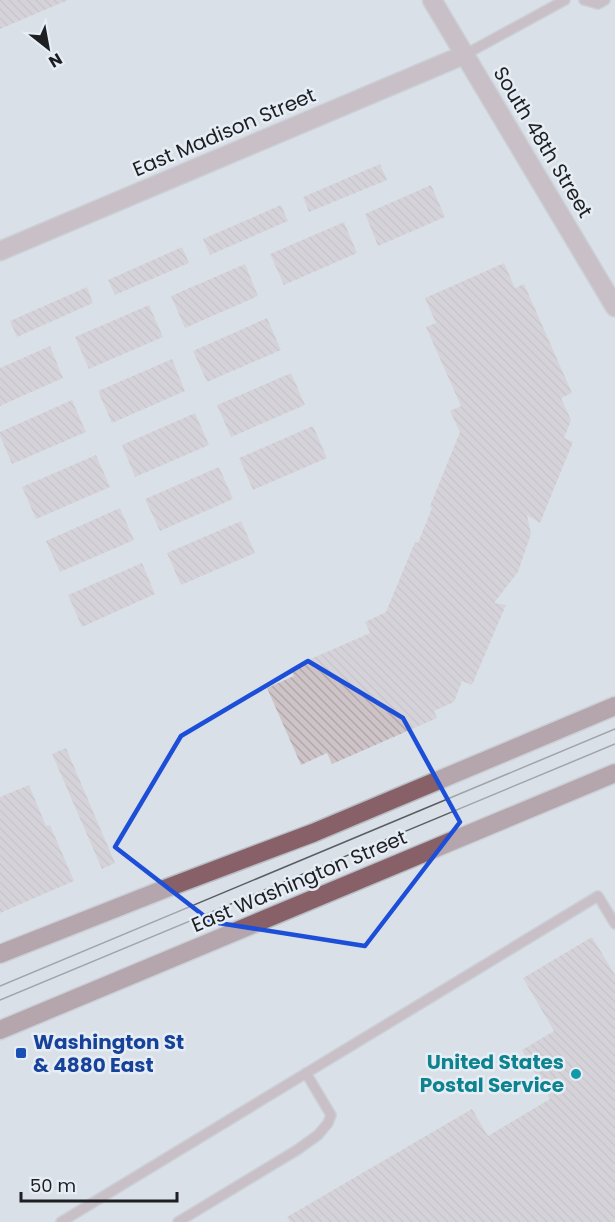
<svg xmlns="http://www.w3.org/2000/svg" width="615" height="1222" viewBox="0 0 615 1222" font-family="Poppins,sans-serif">
  <style>
    .building { fill: url(#building-back-hatch) }
    .lines { fill: none; stroke-linecap: round; stroke-linejoin: round }
    .lane-casing { stroke: #b8bdc4; stroke-width: 12 }
    .street-casing { stroke: #b8bdc4; stroke-width: 21 }
    .primary-casing { stroke: #b8bdc4; stroke-width: 21 }
    .lane { stroke: #b19a9e; stroke-width: 9 }
    .street { stroke: #b19a9e; stroke-width: 18 }
    .primary { stroke: #886168; stroke-width: 18 }
    .tram { stroke: #5a5d62; stroke-width: 1.5 }
    .marked { fill: none; stroke: #1d4ed8; stroke-width: 4.5; stroke-linejoin: round }
    .transit-dot { fill: #1a4fb4; stroke: #e7edf5; stroke-width: 2 }
    .culture-dot { fill: #0f9aa8; stroke: #e7edf5; stroke-width: 2 }
    .labels { text-anchor: middle; dominant-baseline: central; stroke-width: 5; stroke-linejoin: round; paint-order: stroke }
    .street-label { font-size: 20px; fill: #1d1f22; stroke: #e7edf5 }
    .transit-label { font-size: 20px; font-weight: bold; fill: #164399; stroke: #e7edf5; text-anchor: start }
    .culture-label { font-size: 20px; font-weight: bold; fill: #0d838f; stroke: #e7edf5; text-anchor: end }
  </style>
  <defs>
    <pattern id="building-back-hatch" width="6" height="6" patternUnits="userSpaceOnUse" patternTransform="scale(1.5)"><rect width="6" height="6" fill="#cec4c7"/><path d="M-1 5l2 2M0 0l6 6M5-1l2 2" fill="none" stroke="#b0a8ab"/></pattern>
  </defs>
  <rect width="100%" height="100%" fill="#dae0e8"/>
  <g class="building">
    <polygon points="0,0 68,0 0,29"/>
    <polygon points="380,164 387,180 309,212 303,197"/>
    <polygon points="431,185 445,217 378,246 365,214"/>
    <polygon points="281,205 288,221 210,255 203,239"/>
    <polygon points="344,222 357,253 284,285 270,254"/>
    <polygon points="182,247 189,263 115,295 108,280"/>
    <polygon points="504,263 515,288 524,284 572,393 561,398 571,420 564,438 573,442 540,523 527,515 531,534 518,572 494,603 506,605 472,685 462,681 454,702 434,711 437,718 332,764 327,753 301,765 267,688 294,676 290,668 370,633 365,622 386,612 415,542 418,543 432,508 430,506 460,432 450,411 461,406 426,327 436,323 425,298"/>
    <polygon points="245,264 258,296 185,328 171,296"/>
    <polygon points="87,287 93,303 17,337 10,321"/>
    <polygon points="149,305 163,337 89,369 75,337"/>
    <polygon points="267,318 281,350 207,382 193,351"/>
    <polygon points="50,346 63,378 0,406 0,368"/>
    <polygon points="172,359 185,391 112,423 98,391"/>
    <polygon points="291,373 305,405 231,437 217,405"/>
    <polygon points="72,400 86,432 12,464 0,436 0,432"/>
    <polygon points="195,413 209,445 135,477 122,445"/>
    <polygon points="313,426 327,458 253,490 239,458"/>
    <polygon points="96,455 110,487 36,519 22,487"/>
    <polygon points="219,467 233,499 160,531 145,499"/>
    <polygon points="120,508 134,540 60,572 46,541"/>
    <polygon points="241,521 255,553 181,585 167,553"/>
    <polygon points="142,563 155,594 82,627 68,595"/>
    <polygon points="66,748 115,863 102,869 52,754"/>
    <polygon points="29,785 46,826 50,825 74,881 0,913 0,797"/>
    <polygon points="592,937 615,975 615,1222 290,1222 287,1217 472,1109 488,1136 550,1099 522,1050 554,1031 523,978"/>
    <polygon points="25,1047 27,1052 15,1057 13,1052"/>
  </g>
  <g class="lines">
    <g class="lane-casing">
      <g id="lane">
        <polyline points="584,0 598,4 605,0"/>
        <polyline points="466,54 565,0"/>
        <polyline points="61,1222 598,896 615,924"/>
        <polyline points="178,1222 297,1150 318,1135 328,1123 331,1115 306,1073"/>
      </g>
    </g>
    <g class="street-casing">
      <g id="street">
        <polyline points="432,0 615,307"/>
        <polyline points="0,251 466,54"/>
      </g>
    </g>
    <g class="primary-casing">
      <g id="primary">
        <polyline points="0,954 167,888 313,833 615,706"/>
        <polyline points="0,1030 615,773"/>
      </g>
    </g>
    <use href="#lane" class="lane"/>
    <use href="#street" class="street"/>
    <use href="#primary" class="primary"/>
    <g class="tram">
      <polyline points="0,986 615,729"/>
      <polyline points="0,1000 615,744"/>
    </g>
  </g>
  <path d="M0 0H615V1222H0ZM308,661L403,718L460,822L365,946L212,922L115,847L181,736Z" fill="#dae0e8" fill-opacity=".55" fill-rule="evenodd"/>
  <path class="marked" d="M308,661L403,718L460,822L365,946L212,922L115,847L181,736Z"/>
  <rect class="transit-dot" x="15" y="1047" width="12" height="12" rx="3"/>
  <circle class="culture-dot" cx="576" cy="1074" r="6"/>
  <g class="labels">
    <g class="street-label">
      <text transform="translate(224 132) rotate(-23)">East Madison Street</text>
      <text transform="translate(543 142) rotate(59)">South 48th Street</text>
      <text transform="translate(299 881) rotate(-23)">East Washington Street</text>
    </g>
    <g class="transit-label">
      <text x="33" y="1042">Washington St<tspan x="33" dy="23">&amp; 4880 East</tspan></text>
    </g>
    <g class="culture-label">
      <text x="564" y="1062">United States<tspan x="564" dy="23">Postal Service</tspan></text>
    </g>
  </g>
  <g transform="translate(48 48) rotate(149)" stroke="#e7edf5" stroke-width="4.5" paint-order="stroke">
  <path d="M0-4.5L10 22L0 15L-10 22Z" fill="#1d1f22"/>
  <text y="-9" font-size="16" font-weight="bold" text-anchor="middle" fill="#1d1f22">N</text>
  </g>
  <path d="M21 1192v9h156v-9" fill="none" stroke="#1d1f22" stroke-width="3"/>
  <text x="30" y="1192" font-size="18" fill="#1d1f22" stroke="#e7edf5" stroke-width="4.5" paint-order="stroke">50 m</text>
</svg>
